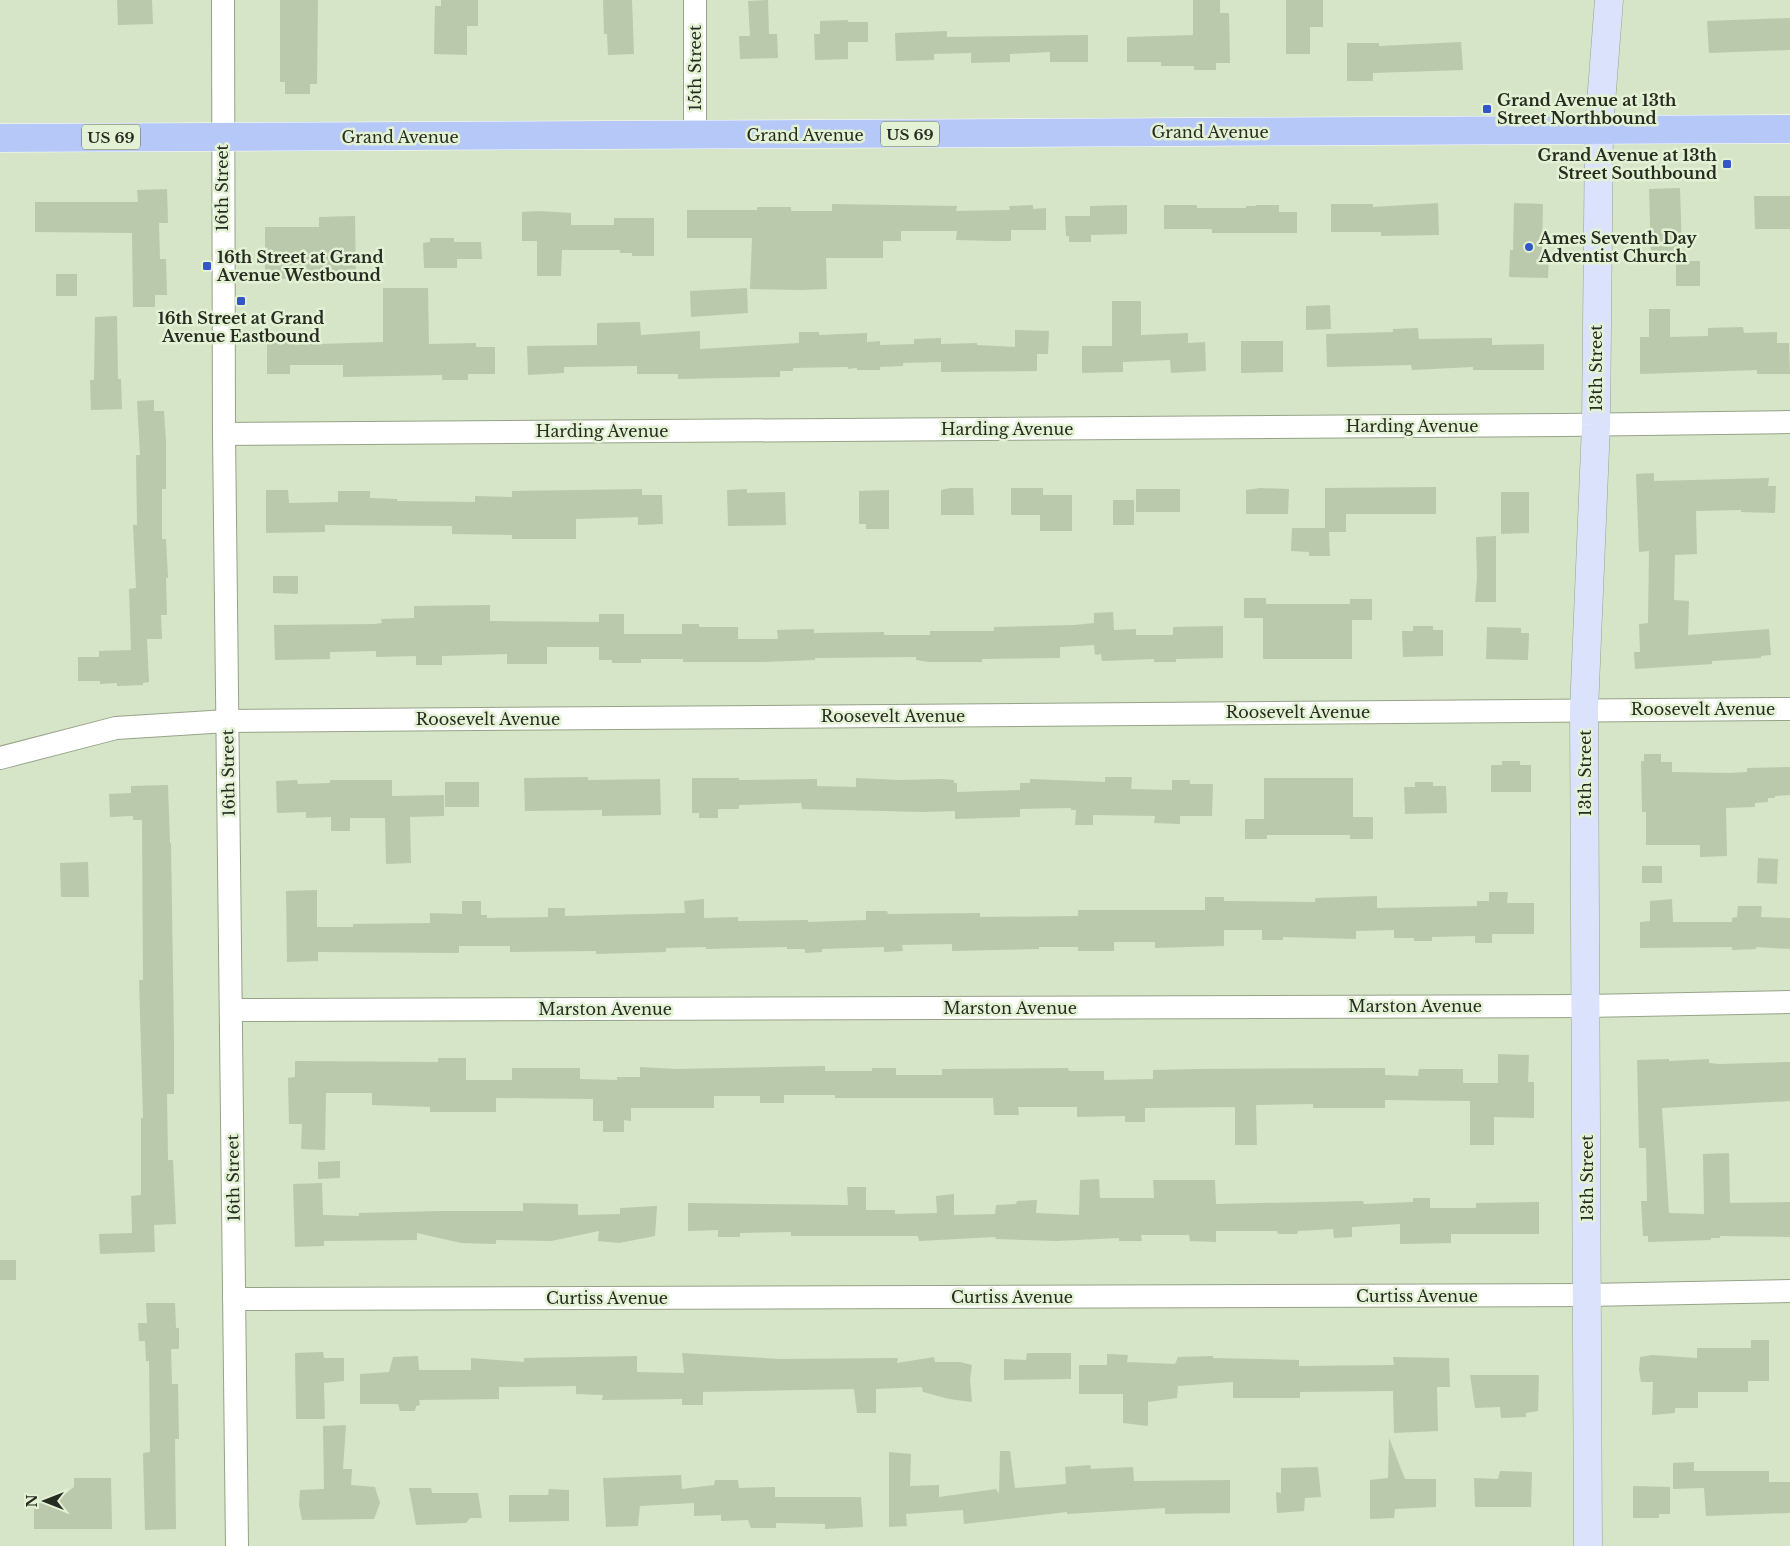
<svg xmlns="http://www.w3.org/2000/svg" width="1790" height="1546" viewBox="0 0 1790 1546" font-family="'Libre Baskerville',serif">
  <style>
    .building { fill: #bac8ac }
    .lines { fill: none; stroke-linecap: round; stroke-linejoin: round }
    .street-casing { stroke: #96a388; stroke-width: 24 }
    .secondary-casing { stroke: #96a388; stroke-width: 29 }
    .primary-casing { stroke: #fff; stroke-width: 29 }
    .street { stroke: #fff; stroke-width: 22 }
    .secondary { stroke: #dae3fb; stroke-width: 28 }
    .primary { stroke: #b5c8f7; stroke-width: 28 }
    .poi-dot { fill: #3456c7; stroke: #e3f1d4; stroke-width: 2 }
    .labels { text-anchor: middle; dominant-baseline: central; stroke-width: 5; stroke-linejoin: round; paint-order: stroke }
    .shield { fill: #e3f1d4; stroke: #5f6757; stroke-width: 1 }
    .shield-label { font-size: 15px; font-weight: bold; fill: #272c21 }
    .street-label { font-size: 16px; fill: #272c21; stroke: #e3f1d4 }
    .poi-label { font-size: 16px; font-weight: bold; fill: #272c21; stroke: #e3f1d4; text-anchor: start }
  </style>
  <rect width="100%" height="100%" fill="#d6e4c7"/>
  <g class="building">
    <polygon points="117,0 152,0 153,24 118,25"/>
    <polygon points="280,0 318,0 317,84 310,84 310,94 285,94 285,82 280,82"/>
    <polygon points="441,0 478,0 478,26 467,26 467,55 434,54 435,6 441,6"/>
    <polygon points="603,0 632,0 634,54 608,55 607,34 604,34"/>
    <polygon points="768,0 769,34 777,34 778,58 740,59 739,36 750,36 748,1"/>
    <polygon points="1193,0 1220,0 1220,13 1229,13 1230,63 1216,63 1216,70 1194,70 1194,66 1161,66 1161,62 1127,62 1127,37 1193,35"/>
    <polygon points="1286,0 1323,0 1323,27 1310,27 1310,54 1286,54"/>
    <polygon points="1790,18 1790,50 1709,53 1707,21"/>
    <polygon points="848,20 848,22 868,22 868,42 848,42 848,59 815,60 814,34 820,34 820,21"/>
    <polygon points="947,31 947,37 1088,35 1088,62 1050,62 1050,52 1010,54 1010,62 971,63 971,53 934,54 934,60 896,61 895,33"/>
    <polygon points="1461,42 1463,70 1373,73 1373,81 1347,81 1347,43 1379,43 1379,46"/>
    <polygon points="1680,188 1682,254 1651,255 1649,189"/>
    <polygon points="167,189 168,223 159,223 160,259 166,259 167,295 155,295 155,307 133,307 132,233 35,232 35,202 138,202 137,190"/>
    <polygon points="1754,196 1790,196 1790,229 1755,229"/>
    <polygon points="1438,203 1439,235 1381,236 1381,232 1331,232 1331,204 1373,204 1373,207"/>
    <polygon points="1514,203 1543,204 1542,249 1549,249 1548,278 1509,277 1510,250 1513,250"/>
    <polygon points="832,204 957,206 956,211 1010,210 1009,206 1033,205 1033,209 1046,208 1046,230 1011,230 1011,241 994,241 956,240 957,231 901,231 901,241 883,241 883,258 826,258 827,289 800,290 750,289 752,238 687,238 687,210 757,210 757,207 791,207 791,211 832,211"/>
    <polygon points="1127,205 1127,234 1091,235 1091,242 1069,242 1069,236 1066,236 1065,216 1090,216 1090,206"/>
    <polygon points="1164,205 1197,205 1197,208 1246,208 1246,206 1256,206 1256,205 1279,205 1279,212 1297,212 1297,233 1212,233 1212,229 1164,229"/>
    <polygon points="539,211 571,213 571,225 614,225 614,218 654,218 654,256 632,256 632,253 620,253 620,250 562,250 561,276 537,276 537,241 522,241 522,212"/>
    <polygon points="355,216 356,278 265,279 265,227 319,227 319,217"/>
    <polygon points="430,238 454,238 454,242 481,242 482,259 457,259 457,268 424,268 423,243 430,242"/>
    <rect x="1676" y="261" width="24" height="25"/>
    <rect x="56" y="274" width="21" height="22"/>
    <polygon points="383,288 428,288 429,344 476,343 476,347 495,347 495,374 468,374 468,380 442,380 442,375 343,377 343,365 290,365 290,374 267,374 267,338 318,337 318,344 383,342"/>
    <polygon points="747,288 748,313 691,317 690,291"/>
    <polygon points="1112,301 1141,301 1141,335 1188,333 1188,343 1205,342 1206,371 1171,373 1170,360 1123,362 1123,372 1082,373 1082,346 1112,346"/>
    <polygon points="1330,305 1331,329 1306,330 1306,306"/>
    <polygon points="1649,309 1670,309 1670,337 1708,336 1708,328 1743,327 1744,333 1777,332 1777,343 1789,343 1790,374 1757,374 1757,370 1640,374 1640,337 1649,337"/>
    <polygon points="117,316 118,379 121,379 122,409 91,410 90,380 94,380 95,317"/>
    <polygon points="640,322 641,335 700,331 700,349 799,343 799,332 819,332 819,335 867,333 867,342 880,341 880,345 914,344 914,339 941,338 941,344 977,343 977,345 1015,347 1015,330 1049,331 1048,354 1037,354 1037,371 941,372 941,362 903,363 903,366 880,367 880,370 857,370 857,368 848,369 848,367 793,368 793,371 780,371 780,377 678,379 678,374 637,374 637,366 564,367 564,373 528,375 527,346 597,345 597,323"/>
    <polygon points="1418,328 1419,339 1492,338 1492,345 1544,344 1544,370 1473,370 1473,367 1412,370 1411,365 1327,367 1326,334 1393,332 1393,329"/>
    <polygon points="1241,341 1283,341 1283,372 1241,373"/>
    <polygon points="154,400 154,411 164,411 166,442 166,489 162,489 162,539 166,539 168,578 166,578 167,615 161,615 162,639 147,639 149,682 143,683 143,685 117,686 117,683 100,684 100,681 78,681 78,657 99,657 99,651 131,650 129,589 136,588 133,525 137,525 136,455 140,455 137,401"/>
    <polygon points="1654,473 1654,481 1769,478 1768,486 1776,486 1775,513 1741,512 1741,510 1696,511 1697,554 1675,555 1674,600 1689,601 1688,635 1769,629 1771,655 1761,656 1761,658 1712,661 1712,664 1635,669 1634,652 1640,652 1639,624 1648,623 1649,551 1639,552 1636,474"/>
    <polygon points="1436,487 1436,514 1346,514 1346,532 1329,532 1330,556 1309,556 1309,552 1291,551 1292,528 1325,528 1325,488"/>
    <polygon points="950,488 973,488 974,515 941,515 941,490"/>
    <polygon points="1011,488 1043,488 1043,495 1072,495 1072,531 1040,531 1040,515 1011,515"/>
    <polygon points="1260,488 1289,489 1288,514 1246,514 1246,490"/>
    <polygon points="642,489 642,495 662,495 663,524 638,525 638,517 576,519 576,539 512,539 512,535 452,534 452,526 325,525 325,532 266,533 266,490 288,490 289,503 338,502 338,491 370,491 370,498 397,499 397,501 475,502 475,496 512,497 512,491"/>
    <polygon points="747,489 747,493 785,492 786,525 728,526 727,490"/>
    <rect x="1136" y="489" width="44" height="23"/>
    <polygon points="889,490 889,529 866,529 866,524 859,524 859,491"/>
    <polygon points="1501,492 1529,492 1529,533 1501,534"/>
    <rect x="1113" y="500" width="21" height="25"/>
    <polygon points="1496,536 1496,602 1475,602 1477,578 1476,537"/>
    <polygon points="273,576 298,576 298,594 273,593"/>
    <polygon points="1244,598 1266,598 1266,604 1350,604 1350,599 1372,599 1372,620 1352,620 1352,659 1263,659 1263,618 1244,618"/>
    <polygon points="490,605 490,621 599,622 599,614 624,614 624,634 682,634 682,624 699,624 699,627 738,627 738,639 778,639 777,630 814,629 814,633 884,632 884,635 930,635 930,631 994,631 994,627 1074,625 1094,623 1094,613 1113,612 1114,630 1136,629 1136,635 1173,635 1173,627 1223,626 1223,658 1176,659 1176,662 1154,662 1154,659 1102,661 1101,654 1095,655 1094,645 1060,647 1060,658 982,659 982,662 929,662 916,660 916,657 815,658 815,660 763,662 683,662 683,659 641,659 641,663 612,663 612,660 599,660 599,647 547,647 547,664 507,664 507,654 442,656 442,665 416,665 416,656 376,657 376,651 330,652 330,659 275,660 274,625 374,624 382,623 381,619 414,618 414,606"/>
    <polygon points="1413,626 1433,626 1433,630 1443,630 1443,656 1403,657 1402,631 1413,631"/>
    <polygon points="1487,627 1521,628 1521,633 1529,633 1528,660 1486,659"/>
    <polygon points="1644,754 1661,754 1661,762 1672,762 1672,772 1730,773 1747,772 1747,768 1790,767 1790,795 1775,796 1775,798 1768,798 1768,802 1755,803 1755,807 1726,808 1727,856 1700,857 1700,845 1646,845 1646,812 1642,812 1641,761 1644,761"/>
    <polygon points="1502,761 1520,761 1520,765 1531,765 1531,792 1491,792 1491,765 1502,765"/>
    <polygon points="588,777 588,780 660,779 661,815 602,816 602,810 525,811 524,778"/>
    <polygon points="1105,777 1132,777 1131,789 1172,790 1172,780 1190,780 1190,784 1213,784 1212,816 1180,816 1180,824 1154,823 1155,816 1093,815 1093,825 1075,825 1076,810 1071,810 1071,808 1020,809 1020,817 955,819 955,811 923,812 802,809 801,803 739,805 739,809 718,809 718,818 699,818 699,813 692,813 692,778 739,778 739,780 817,779 817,786 856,787 856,778 900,780 942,779 954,780 954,783 957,783 957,792 1020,790 1020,783 1030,783 1030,779 1105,782"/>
    <polygon points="1264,778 1353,778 1353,817 1373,817 1373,839 1350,839 1350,835 1267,835 1267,839 1245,839 1245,819 1264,819"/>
    <polygon points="297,780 298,784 330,783 330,780 392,780 392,796 444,795 444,816 410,817 411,863 386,864 385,818 350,818 350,831 331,831 331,817 306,818 306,812 277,813 276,781"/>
    <rect x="445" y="782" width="34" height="25"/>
    <polygon points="1415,782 1433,782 1433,786 1446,786 1447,813 1405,814 1404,787 1415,787"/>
    <polygon points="168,785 170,843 171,843 174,1039 174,1094 167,1094 168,1160 173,1160 176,1224 154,1225 155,1252 100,1254 99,1234 132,1233 131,1196 141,1195 141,1118 143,1118 139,980 143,980 142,820 133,820 133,816 110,817 109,794 131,793 131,786"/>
    <polygon points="1758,858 1778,859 1777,884 1757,883"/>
    <polygon points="88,862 89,897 61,897 60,863"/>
    <rect x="1642" y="866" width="20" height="17"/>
    <polygon points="317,890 317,927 353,927 353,924 430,923 430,913 462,914 462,901 481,901 481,915 487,915 487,918 548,917 548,908 565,908 565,916 685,913 684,901 704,899 704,918 738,917 738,921 808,920 808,922 866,920 866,911 887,911 888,914 980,913 980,917 1078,916 1078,910 1205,910 1205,897 1224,897 1224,901 1315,902 1315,898 1377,896 1377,908 1477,906 1477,901 1489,901 1489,892 1508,892 1507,903 1534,903 1534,934 1492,934 1492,943 1475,943 1475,936 1432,937 1432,941 1414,941 1414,938 1394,938 1394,930 1356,931 1356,939 1283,937 1283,940 1262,940 1262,930 1224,930 1224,946 1155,948 1155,942 1114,942 1114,951 1078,951 1078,947 1039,947 1039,949 952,951 952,944 902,945 903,951 884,952 884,947 822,949 822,952 805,953 805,949 787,949 787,947 706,949 706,947 666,948 666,952 596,954 596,951 510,952 510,946 459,946 459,953 318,952 318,961 287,962 286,891"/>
    <polygon points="1672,899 1673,922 1732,922 1732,918 1737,917 1738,906 1762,906 1761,917 1790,918 1790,949 1756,947 1756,949 1732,950 1732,947 1640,948 1640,922 1650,921 1650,901"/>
    <polygon points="1498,1054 1529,1055 1528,1082 1534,1082 1534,1118 1494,1117 1494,1145 1470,1145 1470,1101 1385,1100 1385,1108 1313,1108 1313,1104 1256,1105 1257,1145 1235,1145 1235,1107 1145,1108 1145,1122 1125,1122 1125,1116 1077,1117 1077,1107 1018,1107 1019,1115 994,1115 993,1098 835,1098 835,1095 784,1095 784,1103 760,1103 760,1096 714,1096 714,1108 631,1108 631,1121 624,1120 624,1132 603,1132 603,1121 593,1121 593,1099 496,1098 496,1112 430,1112 430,1107 372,1105 372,1093 326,1093 325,1150 301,1149 302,1124 289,1124 288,1078 295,1077 295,1061 438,1062 438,1058 466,1058 466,1080 512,1080 512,1068 580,1068 580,1079 617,1080 617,1077 640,1077 640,1067 676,1069 825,1066 825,1071 872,1071 872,1068 896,1068 896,1075 942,1075 942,1069 1068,1068 1069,1071 1104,1071 1104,1080 1153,1079 1153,1070 1196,1069 1385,1068 1385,1075 1418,1076 1419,1069 1463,1069 1463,1083 1498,1083"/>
    <polygon points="1669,1059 1669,1061 1709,1059 1709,1063 1720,1064 1790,1062 1790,1101 1662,1108 1669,1213 1704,1214 1703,1154 1729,1153 1730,1203 1790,1202 1790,1237 1720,1236 1720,1238 1711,1238 1711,1240 1648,1242 1648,1236 1643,1236 1641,1201 1647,1201 1646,1148 1639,1148 1637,1060"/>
    <polygon points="340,1161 340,1178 318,1179 318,1162"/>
    <polygon points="1099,1179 1100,1198 1154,1198 1153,1180 1215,1180 1216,1204 1363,1201 1364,1204 1413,1202 1413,1198 1430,1198 1430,1208 1476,1208 1476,1203 1539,1202 1539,1234 1451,1234 1451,1243 1400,1244 1400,1224 1352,1227 1352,1237 1334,1238 1333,1229 1298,1231 1297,1234 1278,1234 1277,1231 1216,1231 1216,1242 1190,1241 1189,1235 1141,1235 1142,1241 1119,1241 1119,1238 1056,1241 996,1239 995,1237 919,1241 918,1236 791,1236 791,1232 740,1233 740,1237 718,1237 718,1230 688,1231 688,1203 848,1205 847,1187 866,1187 866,1210 895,1210 895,1214 937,1213 936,1196 954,1194 954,1215 995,1214 996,1205 1016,1204 1017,1201 1037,1200 1036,1213 1079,1215 1080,1180"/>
    <polygon points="322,1183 323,1215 359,1216 359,1213 440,1211 523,1211 523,1203 578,1204 578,1215 620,1214 620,1208 657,1206 655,1236 619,1243 598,1241 599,1231 551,1241 496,1240 496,1244 461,1243 417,1233 417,1240 324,1241 324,1246 295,1247 293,1184"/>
    <rect x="0" y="1260" width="16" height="20"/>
    <polygon points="146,1303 175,1303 176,1328 179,1328 179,1349 171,1349 172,1384 178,1384 179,1439 175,1439 176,1529 145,1530 143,1453 150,1452 149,1361 146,1361 145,1341 139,1341 138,1323 147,1323"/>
    <polygon points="1751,1340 1769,1340 1769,1381 1748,1381 1748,1392 1698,1392 1698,1408 1675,1408 1675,1413 1652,1415 1653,1382 1641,1382 1639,1370 1640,1357 1652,1355 1697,1358 1697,1348 1751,1348"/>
    <polygon points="323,1352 324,1358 344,1358 344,1381 324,1383 325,1419 296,1419 295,1353"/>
    <polygon points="682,1353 780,1359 898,1358 897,1363 934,1357 935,1362 960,1362 972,1365 970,1379 972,1402 949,1399 923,1392 922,1387 876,1389 876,1413 857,1413 854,1389 703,1392 703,1405 682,1405 682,1399 602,1400 603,1395 576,1394 576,1386 499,1387 499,1399 419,1400 420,1405 416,1406 415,1411 400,1411 398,1404 360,1404 360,1374 389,1372 393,1357 418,1356 419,1370 471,1370 471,1358 524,1362 524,1358 637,1356 637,1372 684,1373"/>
    <polygon points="1027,1353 1071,1353 1071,1379 1004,1380 1004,1359 1026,1360"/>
    <polygon points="1107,1354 1128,1355 1127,1362 1175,1364 1178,1357 1213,1356 1213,1358 1299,1360 1299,1366 1394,1365 1393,1357 1449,1358 1450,1387 1437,1387 1438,1431 1394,1433 1393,1391 1300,1392 1300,1398 1233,1398 1233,1382 1178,1386 1177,1398 1148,1402 1148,1426 1123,1423 1123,1394 1079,1394 1079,1365 1107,1365"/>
    <polygon points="1470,1375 1539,1375 1538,1411 1526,1413 1526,1417 1501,1418 1500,1407 1475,1408"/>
    <polygon points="346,1425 343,1469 352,1469 351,1485 375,1487 380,1503 374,1519 302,1520 299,1505 300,1490 324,1489 323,1426"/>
    <polygon points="1389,1438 1405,1479 1436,1479 1436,1507 1395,1509 1394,1518 1370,1519 1370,1480 1388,1478"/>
    <polygon points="1000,1451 1010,1451 1015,1488 1066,1484 1065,1467 1090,1465 1091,1469 1133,1467 1134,1481 1230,1480 1230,1513 1165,1514 1165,1508 1067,1514 1067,1512 964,1524 963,1510 906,1514 907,1526 889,1527 889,1452 911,1454 910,1486 939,1485 939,1497 996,1489 999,1494"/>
    <polygon points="1694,1462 1694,1471 1769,1471 1769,1482 1790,1482 1790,1513 1706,1516 1704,1488 1673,1489 1673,1463"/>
    <polygon points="1318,1467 1321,1497 1305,1498 1304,1511 1277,1513 1276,1492 1281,1493 1281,1468"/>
    <polygon points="1500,1471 1532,1472 1531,1507 1475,1507 1474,1478 1498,1479"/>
    <polygon points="681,1475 682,1489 714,1485 715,1480 738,1480 739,1488 775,1487 775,1497 861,1497 863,1527 825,1529 825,1524 776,1523 776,1528 751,1528 748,1520 721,1521 721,1515 694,1516 694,1503 640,1506 638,1526 606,1527 603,1478"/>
    <polygon points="74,1478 111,1478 112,1529 34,1529 34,1503 54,1503 74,1487"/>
    <polygon points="1633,1486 1670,1487 1670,1514 1659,1514 1659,1518 1633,1518"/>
    <polygon points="409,1488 431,1488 432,1493 478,1493 482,1518 470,1518 466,1523 416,1525"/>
    <polygon points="549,1489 569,1490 569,1521 509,1522 509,1495 548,1495"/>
  </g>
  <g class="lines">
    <g class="street-casing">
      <g id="street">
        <polyline points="223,0 224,434 237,1546"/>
        <polyline points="695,136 695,0"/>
        <polyline points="224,434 1563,425 1790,422"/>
        <polyline points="0,758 116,728 227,721 1790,709"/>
        <polyline points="231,1010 1586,1006 1790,1002"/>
        <polyline points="234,1299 1587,1295 1790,1291"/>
      </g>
    </g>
    <g class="secondary-casing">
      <polyline id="secondary" points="1588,1546 1584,710 1596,425 1599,129 1609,0"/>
    </g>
    <g class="primary-casing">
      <polyline id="primary" points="0,138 1790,129"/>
    </g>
    <use href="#street" class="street"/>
    <use href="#secondary" class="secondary"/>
    <use href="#primary" class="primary"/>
  </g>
  <g class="poi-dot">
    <rect x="1482" y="104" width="10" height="10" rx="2.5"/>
    <rect x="1722" y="159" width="10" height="10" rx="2.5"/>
    <circle cx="1529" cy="247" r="5"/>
    <rect x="202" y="261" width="10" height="10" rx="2.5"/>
    <rect x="236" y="296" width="10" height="10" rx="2.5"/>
  </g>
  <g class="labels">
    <g class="shield">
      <rect x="881" y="121.5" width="58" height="25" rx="4"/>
      <rect x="82" y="124.5" width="58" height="25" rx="4"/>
    </g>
    <g class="shield-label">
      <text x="910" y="134">US 69</text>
      <text x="111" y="137">US 69</text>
    </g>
    <g class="street-label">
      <text transform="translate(695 68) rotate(-90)">15th Street</text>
      <text x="1210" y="132">Grand Avenue</text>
      <text x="805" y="135">Grand Avenue</text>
      <text x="400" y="137">Grand Avenue</text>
      <text transform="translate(222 188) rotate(-90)">16th Street</text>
      <text transform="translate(1596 368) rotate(-90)">13th Street</text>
      <text x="1412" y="426">Harding Avenue</text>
      <text x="1007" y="429">Harding Avenue</text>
      <text x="602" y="431">Harding Avenue</text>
      <text x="1703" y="709">Roosevelt Avenue</text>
      <text x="1298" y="712">Roosevelt Avenue</text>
      <text x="893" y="716">Roosevelt Avenue</text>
      <text x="488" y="719">Roosevelt Avenue</text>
      <text transform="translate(228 773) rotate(-91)">16th Street</text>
      <text transform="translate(1585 773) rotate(-90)">13th Street</text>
      <text x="1415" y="1006">Marston Avenue</text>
      <text x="1010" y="1008">Marston Avenue</text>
      <text x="605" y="1009">Marston Avenue</text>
      <text transform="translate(233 1178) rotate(-91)">16th Street</text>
      <text transform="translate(1587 1178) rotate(-90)">13th Street</text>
      <text x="1417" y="1296">Curtiss Avenue</text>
      <text x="1012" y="1297">Curtiss Avenue</text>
      <text x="607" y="1298">Curtiss Avenue</text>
    </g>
    <g class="poi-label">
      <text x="1497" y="100">Grand Avenue at 13th<tspan x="1497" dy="18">Street Northbound</tspan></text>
      <text x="1717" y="155" text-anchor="end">Grand Avenue at 13th<tspan x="1717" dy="18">Street Southbound</tspan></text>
      <text x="1539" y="238">Ames Seventh Day<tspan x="1539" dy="18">Adventist Church</tspan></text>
      <text x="217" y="257">16th Street at Grand<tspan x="217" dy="18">Avenue Westbound</tspan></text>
      <text x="241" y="318" text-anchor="middle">16th Street at Grand<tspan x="241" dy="18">Avenue Eastbound</tspan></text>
    </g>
  </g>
  <g transform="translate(45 1501) rotate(270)" stroke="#e3f1d4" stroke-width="4" paint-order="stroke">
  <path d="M0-4L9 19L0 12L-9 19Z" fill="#272c21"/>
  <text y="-8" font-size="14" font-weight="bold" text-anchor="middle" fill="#272c21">N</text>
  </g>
</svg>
